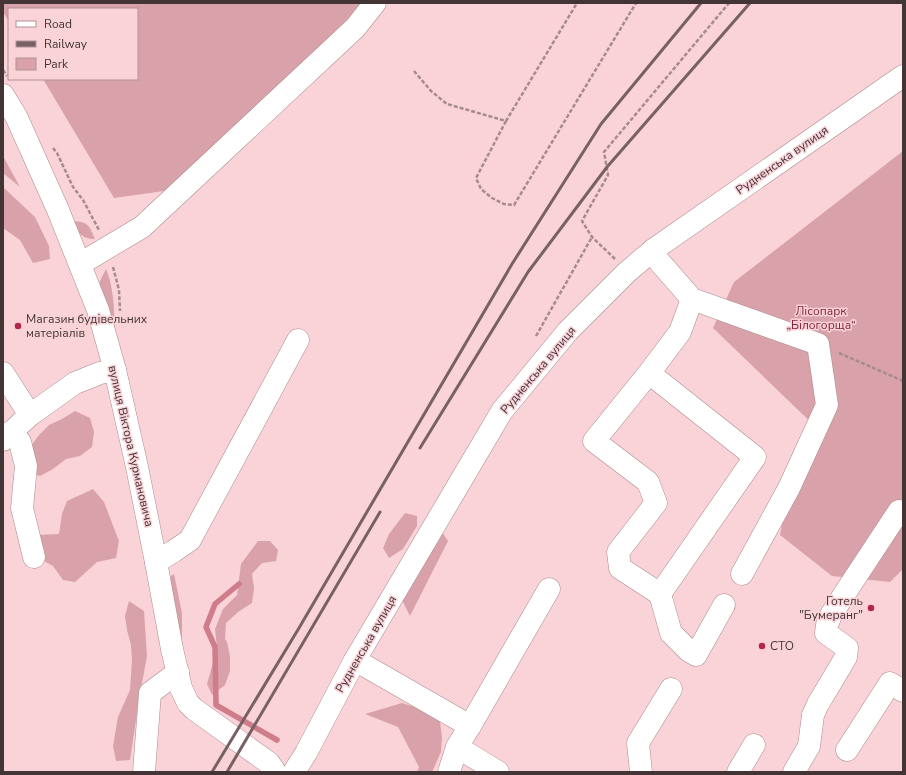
<svg xmlns="http://www.w3.org/2000/svg" width="906" height="775" viewBox="0 0 906 775" font-family="'Nunito Sans',sans-serif">
  <style>
    .green { fill: #d9a2aa }
    .lines { fill: none; stroke-linecap: round; stroke-linejoin: round }
    .stream { stroke: #d07d8b; stroke-width: 5.5 }
    .minor-casing { stroke: #ac898d; stroke-width: 23 }
    .path { stroke: #a68b8e; stroke-width: 2.5; stroke-dasharray: 4 2; stroke-linecap: butt }
    .minor { stroke: #fff; stroke-width: 22 }
    .rail { stroke: #776164; stroke-width: 3 }
    .poi-dot { fill: #b42450; stroke: #f9d3d8; stroke-width: 1.5 }
    .labels { text-anchor: middle; dominant-baseline: central; stroke-width: 3; stroke-linejoin: round; paint-order: stroke }
    .street-label { font-size: 12px; fill: #433436; stroke: #f9d3d8 }
    .park-label { font-size: 12px; fill: #7f1c38; stroke: #f9d3d8 }
    .poi-label { font-size: 12px; fill: #433436; stroke: #f9d3d8; text-anchor: start }
  </style>
  <rect width="100%" height="100%" fill="#f9d3d8"/>
  <g class="green">
    <polygon points="3,3 364,3 171,190 114,198 43,79 137,79 137,9 9,9 9,22 3,12"/>
    <polygon points="903,151 903,569 890,582 832,576 780,535 788,494 821,432 713,328 734,282"/>
    <polygon points="3,156 20,187 3,173"/>
    <polygon points="3,187 35,217 49,246 50,259 33,263 20,240 3,228"/>
    <path d="M72,221C89,222 89,225 95,239C81,239 78,232 72,221Z"/>
    <path d="M106,269C109,276 111,284 112,291C115,308 114,327 116,344L99,287L100,281Z"/>
    <polygon points="75,411 90,418 94,432 92,447 80,456 66,459 53,469 40,476 34,474 30,447 39,435 49,425 62,419"/>
    <polygon points="93,489 104,502 119,541 116,558 97,562 75,582 63,580 53,566 42,560 37,535 59,534 62,514 67,501"/>
    <polygon points="405,513 417,516 417,526 403,549 389,558 383,548 389,534"/>
    <polygon points="439,531 444,535 448,541 410,616 403,602 404,587"/>
    <polygon points="258,541 270,541 278,550 276,561 262,563 252,574 254,588 252,603 238,612 226,623 225,639 227,642 230,656 230,671 225,685 212,695 207,684 217,648 215,629 223,609 237,595 241,564"/>
    <polygon points="174,574 182,613 182,640 180,640 170,579 171,576"/>
    <polygon points="129,601 144,611 147,656 140,694 130,760 116,761 113,746 118,717 130,690 132,660 131,645 127,630 125,616"/>
    <polygon points="402,703 430,712 440,722 442,737 441,752 432,772 417,772 419,767 398,727 365,714"/>
  </g>
  <g class="lines">
    <polyline class="stream" points="239,584 215,604 206,627 215,647 216,705 277,740"/>
    <g class="minor-casing">
      <g id="minor">
        <polyline points="3,95 16,116 58,210 98,310 115,370 137,467 156,562 172,649 181,688 188,703 194,709 269,763 275,772"/>
        <polyline points="653,250 657,259 692,299 818,344 827,405 789,488 742,574"/>
        <polyline points="80,264 142,227 355,28 375,3"/>
        <polyline points="3,373 30,415"/>
        <polyline points="649,373 755,457 660,594 620,568 618,552 656,503 648,482 594,441 649,373 680,332 692,299"/>
        <polyline points="11,432 20,442 26,466 22,508 34,557"/>
        <polyline points="3,440 30,415 75,383 100,373 115,370"/>
        <polyline points="156,562 174,551 190,540 298,340"/>
        <polyline points="660,594 671,633 689,651 696,655 724,605"/>
        <polyline points="355,660 470,726 457,747 449,772"/>
        <polyline points="470,726 549,589"/>
        <polyline points="457,747 498,772"/>
        <polyline points="847,750 890,683 903,691"/>
        <polyline points="144,772 150,693 178,672"/>
        <polyline points="294,772 306,753 355,660 502,411 568,331 626,273 653,250 903,76"/>
        <polyline points="641,772 638,743 671,689"/>
        <polyline points="738,772 754,745"/>
        <polyline points="794,772 809,746 813,715 818,704 846,657 847,648 826,633 827,625 831,615 845,593 899,511 903,514"/>
      </g>
    </g>
    <g class="path">
      <polyline points="3,70 7,76"/>
      <polyline points="414,71 431,91 447,104 506,121 577,3"/>
      <polyline points="506,121 476,178 481,189 492,198 504,204 514,205 636,3"/>
      <polyline points="53,148 57,153 73,187 83,200 99,230"/>
      <polyline points="615,259 592,237 582,221 608,175 604,152 729,3"/>
      <polyline points="113,267 119,290 120,311"/>
      <polyline points="536,336 592,237"/>
      <polyline points="839,353 901,380 903,382"/>
    </g>
    <use href="#minor" class="minor"/>
    <g class="rail">
      <polyline points="420,448 528,272 607,167 750,3"/>
      <polyline points="212,772 299,628 512,264 601,124 701,3"/>
      <polyline points="227,772 380,512"/>
    </g>
  </g>
  <g class="poi-dot">
    <circle cx="18" cy="326" r="4"/>
    <circle cx="871" cy="608" r="4"/>
    <circle cx="762" cy="646" r="4"/>
  </g>
  <g class="labels">
    <g class="street-label">
      <text transform="translate(782 160) rotate(-35)">Рудненська вулиця</text>
      <text transform="translate(538 370) rotate(-50)">Рудненська вулиця</text>
      <text transform="translate(131 446) rotate(77)">вулиця Віктора Курмановича</text>
      <text transform="translate(366 644) rotate(-60)">Рудненська вулиця</text>
    </g>
    <g class="park-label">
      <text x="821" y="311">Лісопарк<tspan x="821" dy="14">„Білогорща“</tspan></text>
    </g>
    <g class="poi-label">
      <text x="26" y="319">Магазин будівельних<tspan x="26" dy="14">матеріалів</tspan></text>
      <text x="863" y="601" text-anchor="end">Готель<tspan x="863" dy="14">"Бумеранг"</tspan></text>
      <text x="770" y="646">СТО</text>
    </g>
  </g>
  <rect width="906" height="775" fill="none" stroke="#433436" stroke-width="8"/>
  <rect x="8" y="8" width="130" height="72" fill="#f9d3d8" stroke="#b09397"/>
  <rect x="16" y="21" width="20" height="6" fill="#ffffff" stroke="#b09397"/>
  <text x="44" y="28" font-size="12" fill="#433436">Road</text>
  <rect x="16" y="41" width="20" height="6" fill="#776164" stroke="#b09397"/>
  <text x="44" y="48" font-size="12" fill="#433436">Railway</text>
  <rect x="16" y="58" width="20" height="12" fill="#d9a2aa" stroke="#b09397"/>
  <text x="44" y="68" font-size="12" fill="#433436">Park</text>
</svg>
